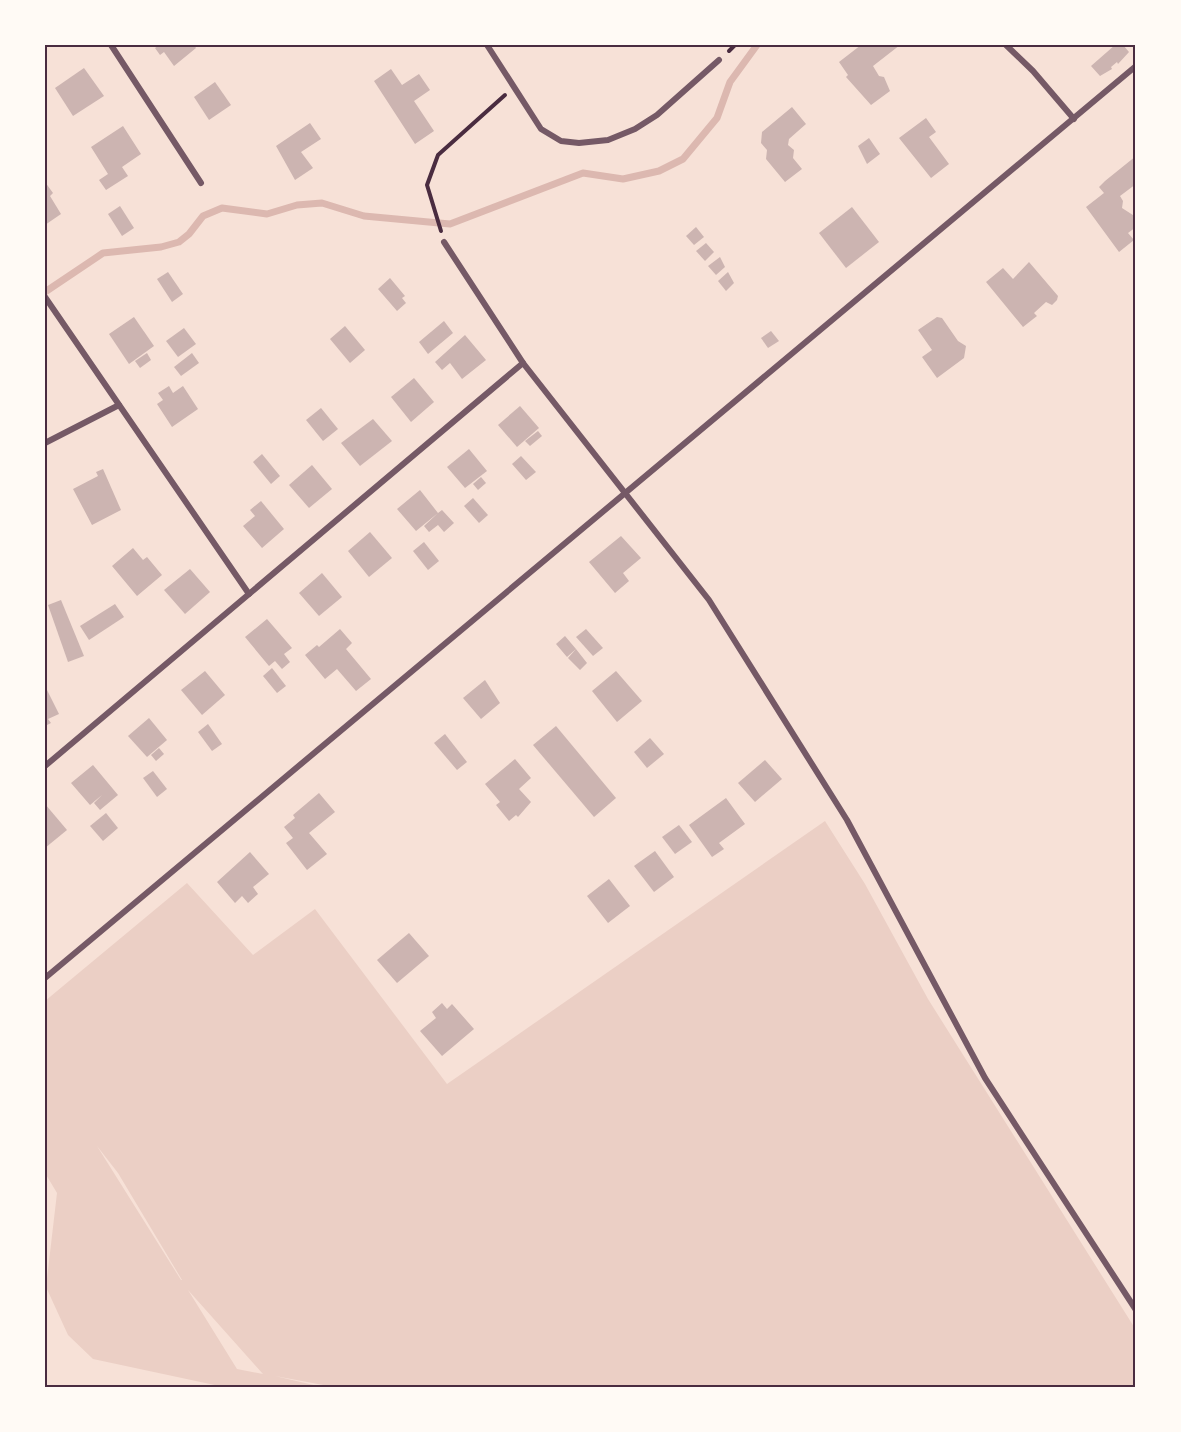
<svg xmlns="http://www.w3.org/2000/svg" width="1181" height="1432" viewBox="0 0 1181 1432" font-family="Figtree,sans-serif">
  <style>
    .green { fill: #ebcfc5; fill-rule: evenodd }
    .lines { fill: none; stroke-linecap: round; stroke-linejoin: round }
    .stream { stroke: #dcb8b0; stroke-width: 7 }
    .building { fill: #ccb4b1 }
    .path { stroke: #4a2c40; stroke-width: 4 }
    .minor { stroke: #755966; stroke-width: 6 }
    .neatline { fill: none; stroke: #4a2c40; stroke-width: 2 }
  </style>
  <rect width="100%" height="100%" fill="#f7e1d7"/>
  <path class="green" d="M825,821L865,884L928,999L1136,1330V1387H334L275,1376L322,1387H224L93,1359L68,1335L46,1287L57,1193L45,1173V1001L187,883L253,955L315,909L447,1084ZM97,1146L118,1173L182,1280H181ZM188,1290L263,1374L237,1369Z"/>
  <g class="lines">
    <polyline class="stream" points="45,292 103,253 161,247 179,242 189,234 203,216 222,208 267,214 297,205 322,203 364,216 450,224 583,173 623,179 659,171 683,159 717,118 730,82 757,45"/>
  </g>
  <g class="building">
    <polygon points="159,45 194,45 196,48 174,66 164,52 160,55 155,48"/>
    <polygon points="861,45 900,45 873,66 879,76 884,77 890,91 871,105 846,77 848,75 839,62"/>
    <polygon points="1115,45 1123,45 1129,52 1118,64 1117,62 1111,67 1112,69 1100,76 1091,66"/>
    <polygon points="84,68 104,96 73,116 55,88"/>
    <polygon points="391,69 402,85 419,74 430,90 414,101 434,131 415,144 374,81"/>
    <polygon points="215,82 231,105 209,120 194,97"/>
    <polygon points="792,107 806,124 789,139 788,145 794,150 793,158 802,169 785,182 766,159 767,150 761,143 762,132"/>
    <polygon points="926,118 936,132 929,137 949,164 931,178 899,138"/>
    <polygon points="310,123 321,139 301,152 313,168 295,180 276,146"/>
    <polygon points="123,126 141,154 122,167 128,176 106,190 99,180 108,174 91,147"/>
    <polygon points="869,138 880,154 867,164 858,146"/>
    <polygon points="1136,156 1136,184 1120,196 1123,201 1122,208 1136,217 1136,227 1128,233 1134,240 1119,252 1086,207 1104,193 1099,187 1105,181"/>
    <polygon points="45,182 53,193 50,196 61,214 45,225"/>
    <polygon points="120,206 134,228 122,236 108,214"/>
    <polygon points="852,207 879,242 846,268 819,233"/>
    <polygon points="696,227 704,237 694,245 686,236"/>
    <polygon points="706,243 714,252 705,261 696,251"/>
    <polygon points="720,257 725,267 716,275 708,266"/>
    <polygon points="1029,262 1058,296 1057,300 1052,305 1046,302 1034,313 1037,316 1023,327 986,282 1003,268 1013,279"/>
    <polygon points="168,272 183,294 172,302 157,279"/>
    <polygon points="728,272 734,283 726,291 718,281"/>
    <polygon points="390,278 405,296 402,298 406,303 397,311 378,289"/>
    <polygon points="134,317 154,346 129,364 109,334"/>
    <polygon points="937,317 942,318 958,341 966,346 964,358 937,378 922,357 932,350 918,330"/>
    <polygon points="444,321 453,333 428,354 419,342"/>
    <polygon points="345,326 365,350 350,363 330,339"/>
    <polygon points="184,328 196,344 178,357 166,341"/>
    <polygon points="771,331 779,341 768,348 761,338"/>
    <polygon points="465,335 486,360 462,379 450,363 442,370 435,362"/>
    <polygon points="147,353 151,360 140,368 135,361"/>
    <polygon points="192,353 199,363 181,376 174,367"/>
    <polygon points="414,378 434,402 411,422 391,397"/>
    <polygon points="169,386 173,393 183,386 198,409 172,427 157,404 163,400 158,393"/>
    <polygon points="520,406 539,428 517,447 498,425"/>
    <polygon points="321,408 338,429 323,441 306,420"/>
    <polygon points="373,419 392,441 360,466 341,443"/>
    <polygon points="538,431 542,436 530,446 525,441"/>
    <polygon points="469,449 487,471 465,488 447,467"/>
    <polygon points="262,454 280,476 271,484 253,462"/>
    <polygon points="521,456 536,472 526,480 512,464"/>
    <polygon points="312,465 332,489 309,508 289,485"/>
    <polygon points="103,469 121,510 92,525 73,489 98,476 96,472"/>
    <polygon points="481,477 486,483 478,490 473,484"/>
    <polygon points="420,490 438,513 442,510 454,523 444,532 438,525 429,532 424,526 438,513 416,531 397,509"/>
    <polygon points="473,498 488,515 479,523 464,506"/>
    <polygon points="261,501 284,529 262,548 243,526 255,516 250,510"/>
    <polygon points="370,532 392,558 369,577 348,551"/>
    <polygon points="621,536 641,558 623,573 629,581 615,593 589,562"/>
    <polygon points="424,542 439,561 428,570 413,551"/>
    <polygon points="133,548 143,560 147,557 162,575 137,596 112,566"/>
    <polygon points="190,569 210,592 185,614 164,590"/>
    <polygon points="322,573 342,597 319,616 299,593"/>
    <polygon points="61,600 84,656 68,662 48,605"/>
    <polygon points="115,604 124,617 89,640 80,626"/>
    <polygon points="267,619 292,648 284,654 290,662 282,669 275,661 269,666 245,637"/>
    <polygon points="340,629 352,643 346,649 371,679 356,691 337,669 325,679 305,655 317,645 319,647"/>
    <polygon points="586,629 603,648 593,656 576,637"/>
    <polygon points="565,636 576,649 587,663 580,670 568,658 576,649 567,657 556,644"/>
    <polygon points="272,668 286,686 277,693 263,676"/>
    <polygon points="205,671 225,695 202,715 181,690"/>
    <polygon points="616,671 642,701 617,722 592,691"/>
    <polygon points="485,680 500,703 481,719 463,698"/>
    <polygon points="45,686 59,714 48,719 51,723 45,726"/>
    <polygon points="149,718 167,740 147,757 128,736"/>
    <polygon points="208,724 222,744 212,751 198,732"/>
    <polygon points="556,726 616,798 594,817 533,745"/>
    <polygon points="445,734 467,762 457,770 434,743"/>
    <polygon points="650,738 664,754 647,768 634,752"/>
    <polygon points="159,748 164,754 156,761 151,755"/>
    <polygon points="515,759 531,778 519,789 531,802 518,817 516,815 509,821 496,805 500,802 485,784"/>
    <polygon points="765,760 782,779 755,802 738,783"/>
    <polygon points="93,765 118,795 100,810 94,803 102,795 90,805 71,783"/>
    <polygon points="153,771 167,789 157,797 143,778"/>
    <polygon points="319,793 335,812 309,833 327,854 307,870 286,843 293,838 284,827 295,818 293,815"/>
    <polygon points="726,798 745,824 719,843 724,849 712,857 689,825"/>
    <polygon points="45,804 67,830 45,848"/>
    <polygon points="106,813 118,828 103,841 90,826"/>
    <polygon points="679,825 692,842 675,854 662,837"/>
    <polygon points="655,851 674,877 654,892 634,866"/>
    <polygon points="250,852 269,874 253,887 258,894 248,903 242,896 235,903 217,882"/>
    <polygon points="609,879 630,906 608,923 587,896"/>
    <polygon points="409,933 429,956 397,983 377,960"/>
    <polygon points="442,1003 447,1009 452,1004 474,1029 442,1056 420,1031 436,1018 432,1012"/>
  </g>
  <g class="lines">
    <g class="path">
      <polyline points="729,51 735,45"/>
      <polyline points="441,231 427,185 438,155 505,95"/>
    </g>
    <g class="minor">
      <polyline points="111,45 201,183"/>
      <polyline points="487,45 541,129 561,141 579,143 608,140 635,129 657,115 719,60"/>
      <polyline points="1006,45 1033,71 1074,119"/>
      <polyline points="444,242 523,363 709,600 847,820 985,1078 1136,1310"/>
      <polyline points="45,297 249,594"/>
      <polyline points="45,443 119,405"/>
      <polyline points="45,766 523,363"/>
      <polyline points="45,978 1136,66"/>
    </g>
  </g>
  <rect width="1181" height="1432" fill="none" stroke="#fffaf5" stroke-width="93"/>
  <rect x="46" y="46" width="1088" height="1340" class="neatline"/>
</svg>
